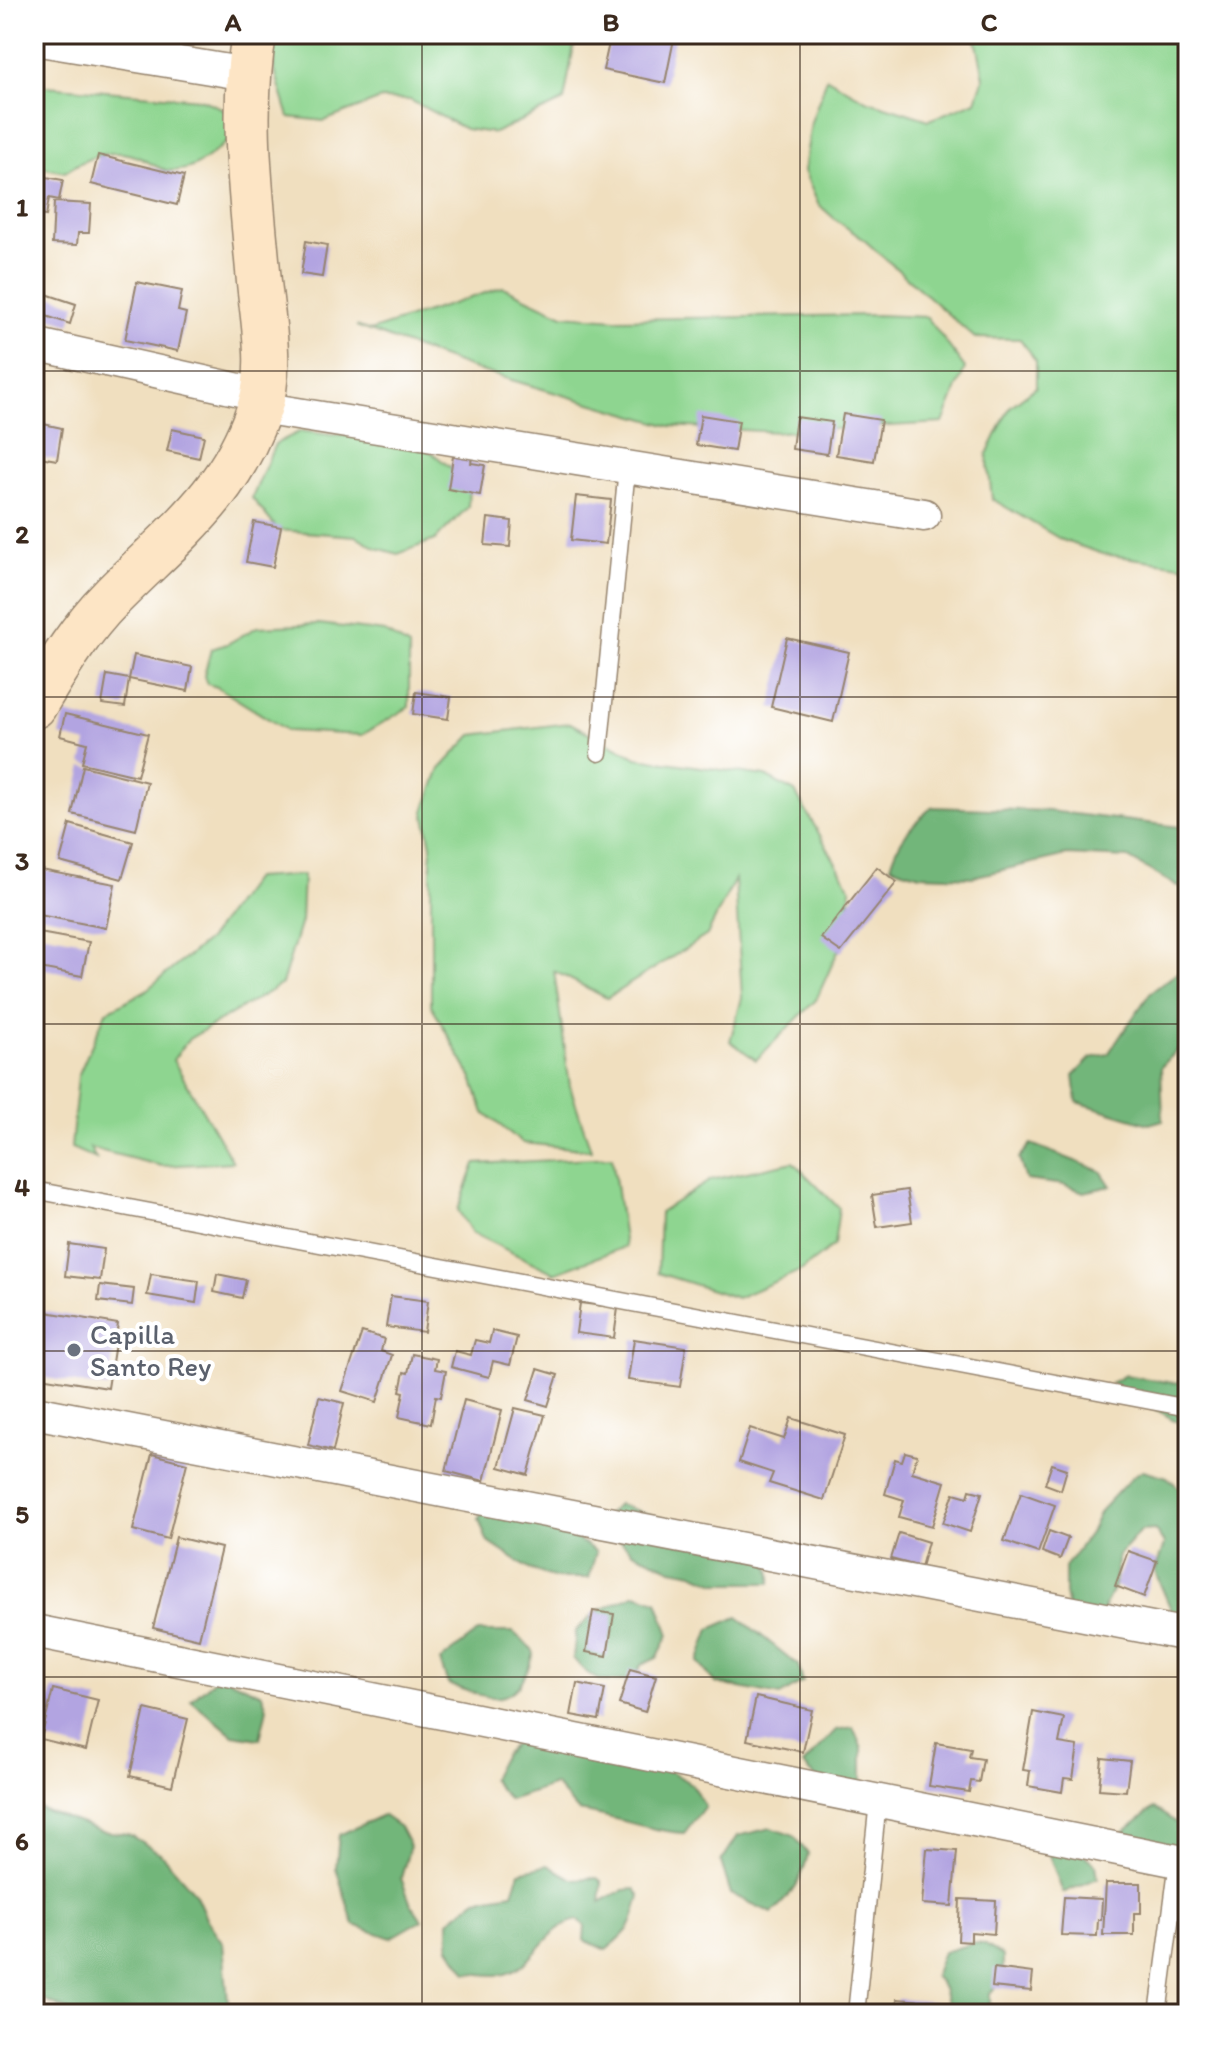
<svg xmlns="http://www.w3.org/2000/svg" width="1222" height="2048" viewBox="0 0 1222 2048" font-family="Itim,sans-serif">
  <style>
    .green { fill: #8ed590; stroke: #648057; stroke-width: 2 }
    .forest { fill: #72b67a; stroke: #56704c; stroke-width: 2 }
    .building { fill: #b2a4e1 }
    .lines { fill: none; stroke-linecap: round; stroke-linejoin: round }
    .lane-casing { stroke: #96846e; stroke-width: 19 }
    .street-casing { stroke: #96846e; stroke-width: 35 }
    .secondary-casing { stroke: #96846e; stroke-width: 47 }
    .lane { stroke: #fff; stroke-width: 16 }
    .street { stroke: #fff; stroke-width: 32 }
    .secondary { stroke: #fde5c5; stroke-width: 44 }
    .grid { fill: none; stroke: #3b2a1e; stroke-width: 2; stroke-opacity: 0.55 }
    .worship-dot { fill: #6b7280; stroke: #fff; stroke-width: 3 }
    .labels { text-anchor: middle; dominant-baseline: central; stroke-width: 8; stroke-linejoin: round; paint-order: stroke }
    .worship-label { font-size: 28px; fill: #5b616d; stroke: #fff; text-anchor: start }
    .neatline { fill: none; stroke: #3b2a1e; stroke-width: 3 }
    .grid-label { font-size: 26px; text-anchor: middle; font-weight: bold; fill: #3b2a1e }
  </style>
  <rect width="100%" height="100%" fill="#fff"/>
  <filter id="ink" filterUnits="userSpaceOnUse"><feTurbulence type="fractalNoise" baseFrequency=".0125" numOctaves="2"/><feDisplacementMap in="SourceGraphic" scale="16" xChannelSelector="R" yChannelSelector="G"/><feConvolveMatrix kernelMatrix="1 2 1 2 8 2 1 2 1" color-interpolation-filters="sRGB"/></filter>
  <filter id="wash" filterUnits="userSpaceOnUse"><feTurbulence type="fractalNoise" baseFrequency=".006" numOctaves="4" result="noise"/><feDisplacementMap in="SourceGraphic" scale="32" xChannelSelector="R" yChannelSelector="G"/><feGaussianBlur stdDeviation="1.8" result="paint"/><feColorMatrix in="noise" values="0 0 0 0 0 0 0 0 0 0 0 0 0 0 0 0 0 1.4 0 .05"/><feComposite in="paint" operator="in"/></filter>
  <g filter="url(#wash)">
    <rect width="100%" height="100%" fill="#f0dfbf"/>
    <g class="green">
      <polygon points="272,34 576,34 564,101 494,133 465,129 410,100 381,99 324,121 289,117 274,68"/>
      <polygon points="975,34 1188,34 1188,566 1103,554 1062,540 992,499 987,454 1010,407 1036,387 1036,361 1020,339 975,338 863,239 836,220 818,204 804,171 811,122 827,78 866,100 929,120 976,101 984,77"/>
      <path d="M34,85L200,99L229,111L232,138C220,147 201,166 186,169C162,174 160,167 140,158C114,146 87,157 65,172L34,166Z"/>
      <polygon points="503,287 563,315 616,319 876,315 927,317 965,368 943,423 779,432 670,426 477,370 356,326 370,331"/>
      <polygon points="301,431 332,435 390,432 431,452 469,482 468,507 435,540 398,554 377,548 356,536 278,530 252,498 275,444"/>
      <polygon points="319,624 385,632 409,647 409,707 362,735 288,731 217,687 207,684 204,676 211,649 227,644 257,627"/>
      <polygon points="570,723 637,758 765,776 795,792 851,889 844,938 816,1000 756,1060 730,1041 742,998 735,879 707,935 607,998 554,971 570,1086 591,1150 523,1143 484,1113 472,1078 431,1005 431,845 424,811 440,769 472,735"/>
      <polygon points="303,875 301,921 282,984 189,1039 173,1060 233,1162 162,1166 90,1148 96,1159 71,1148 78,1076 106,1012 145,991 208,940 254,878"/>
      <polygon points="612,1157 625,1247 554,1273 472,1233 458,1210 475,1164"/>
      <polygon points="793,1162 839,1208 834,1245 802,1270 737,1298 658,1273 660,1212 711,1180"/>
    </g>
    <g class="forest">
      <path d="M932,807L1049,811L1188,828V887L1177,886L1128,858L1067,855L972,877L920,875L891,866C898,839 912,825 932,807Z"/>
      <polygon points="1188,965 1188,1039 1161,1067 1163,1120 1149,1124 1077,1102 1074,1075 1091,1058 1108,1054 1150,993"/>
      <polygon points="1031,1144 1101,1171 1111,1186 1084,1192 1065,1185 1026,1180 1019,1158"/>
      <polygon points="1125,1375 1173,1383 1188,1381 1188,1428 1111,1383"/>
      <polygon points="1143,1470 1167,1477 1188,1496 1188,1620 1176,1621 1155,1572 1164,1544 1155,1530 1140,1531 1118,1556 1114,1586 1098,1622 1070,1619 1065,1594 1065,1567 1090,1533 1100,1511 1132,1477"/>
      <polygon points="489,1496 564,1530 596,1552 589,1578 555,1578 529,1569 487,1541 479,1519"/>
      <path d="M618,1504C633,1509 649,1515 665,1519C702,1526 775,1531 771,1583H716L693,1573L672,1569L633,1552L600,1522Z"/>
      <path d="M636,1594L657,1601L669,1635L657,1658L641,1665L635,1678C606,1685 592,1683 573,1658L576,1631L597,1611Z"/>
      <polygon points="738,1617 798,1665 803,1682 780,1696 715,1683 698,1662 710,1629"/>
      <path d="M478,1632H513L532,1649L534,1654C515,1710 495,1702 448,1684L440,1661Z"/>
      <polygon points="220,1675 262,1694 267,1708 260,1739 233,1735 191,1700"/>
      <path d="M534,1726L672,1772L691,1784L705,1806L684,1833C648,1831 614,1816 578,1811L555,1785L509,1800L491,1779L504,1754Z"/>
      <polygon points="853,1727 862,1748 862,1785 820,1782 803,1765 836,1730"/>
      <polygon points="34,1806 101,1831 128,1834 160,1853 195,1893 207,1920 223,1943 229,2014 76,2014 34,1996"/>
      <polygon points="1154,1808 1177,1823 1178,1851 1145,1850 1122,1833"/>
      <polygon points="383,1815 400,1827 410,1846 401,1878 410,1902 422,1920 391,1938 354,1925 336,1868 339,1835"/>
      <path d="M771,1828L794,1836L808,1854C801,1884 793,1892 772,1913L731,1894L721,1862L738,1836Z"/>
      <polygon points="1063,1837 1096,1865 1098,1878 1063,1893 1045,1844"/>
      <path d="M548,1865L572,1879L597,1878L602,1882L600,1902L623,1890L635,1889L640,1896C632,1927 631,1930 606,1950L584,1940L585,1926L579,1920C546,1924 537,1966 505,1974C493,1977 479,1973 467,1973L449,1947V1921L477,1899L513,1893L520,1872Z"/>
      <path d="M974,1943L984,1944L1003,1956V1979L990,1993V2014H954C942,2000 949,1991 934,1976L943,1952Z"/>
    </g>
    <g id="blocks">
      <g class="building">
        <polygon points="611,34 675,34 665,83 603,70"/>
        <polygon points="98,155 184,176 177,205 91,184"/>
        <polygon points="35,175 63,180 59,200 49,198 46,216 34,214"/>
        <polygon points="54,202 91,204 89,233 78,233 77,245 52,244"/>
        <polygon points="306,241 327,245 322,277 301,274"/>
        <polygon points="137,282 182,291 178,311 186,313 178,351 125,340"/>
        <polygon points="34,290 76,304 70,324 34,312"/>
        <polygon points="843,414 881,420 874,461 836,455"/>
        <polygon points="701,415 739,421 734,451 696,445"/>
        <polygon points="796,417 832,422 827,454 792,449"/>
        <polygon points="34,422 62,428 57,460 34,456"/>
        <polygon points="172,429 204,436 199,458 167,451"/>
        <polygon points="454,450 473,453 471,463 485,465 480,495 448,489"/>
        <polygon points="576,496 611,500 606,544 571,540"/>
        <polygon points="488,518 512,521 510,547 485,545"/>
        <polygon points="254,522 281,527 273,567 246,562"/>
        <polygon points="787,638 849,652 833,722 771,707"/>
        <polygon points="134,655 192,667 188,691 129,679"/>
        <polygon points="107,675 129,679 125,707 102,704"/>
        <polygon points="416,692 451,697 448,719 413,714"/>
        <polygon points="65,714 148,734 137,776 82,763 87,743 60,736"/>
        <polygon points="83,766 147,782 136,830 72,814"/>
        <polygon points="70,824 133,842 122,879 60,862"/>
        <polygon points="877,867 897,882 841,952 821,938"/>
        <polygon points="41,870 115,884 106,928 34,914"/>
        <polygon points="34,932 89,942 82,976 34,967"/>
        <polygon points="907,1190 912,1222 877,1227 872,1195"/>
        <polygon points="69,1244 104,1249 100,1280 65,1276"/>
        <polygon points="151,1274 199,1281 196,1303 147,1295"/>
        <polygon points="217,1274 246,1280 242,1298 214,1292"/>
        <polygon points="100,1285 134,1289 132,1305 98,1301"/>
        <polygon points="391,1296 428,1301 424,1332 386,1327"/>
        <polygon points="580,1303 618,1308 614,1338 576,1333"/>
        <polygon points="34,1310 118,1324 108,1388 34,1376"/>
        <polygon points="492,1331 517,1337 510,1365 493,1361 489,1377 451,1367 455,1351 471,1355 475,1340 489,1343"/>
        <polygon points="362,1332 384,1339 381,1351 392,1355 377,1402 342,1391"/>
        <polygon points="634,1339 686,1347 680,1387 628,1380"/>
        <polygon points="412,1354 437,1359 435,1369 446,1371 441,1397 436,1396 431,1424 399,1417 404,1392 400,1391 404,1372 408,1373"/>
        <polygon points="538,1369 558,1375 548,1406 528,1400"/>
        <polygon points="319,1397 344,1403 333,1451 308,1445"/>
        <polygon points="464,1400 502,1410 484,1481 446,1471"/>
        <polygon points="515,1408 545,1415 528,1475 499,1467"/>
        <polygon points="791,1418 845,1435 824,1500 769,1483 773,1473 739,1462 750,1428 784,1439"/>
        <polygon points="905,1452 917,1455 912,1472 945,1482 932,1526 899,1517 904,1500 885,1494 895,1459 902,1461"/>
        <polygon points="152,1454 187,1463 168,1539 133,1530"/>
        <polygon points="1052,1464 1067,1469 1061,1490 1045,1484"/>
        <polygon points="970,1490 982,1493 970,1532 943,1523 954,1493 968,1497"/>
        <polygon points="1021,1493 1055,1505 1038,1553 1004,1541"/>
        <polygon points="1049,1531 1068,1538 1060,1559 1042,1552"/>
        <polygon points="899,1533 928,1542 921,1567 891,1559"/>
        <polygon points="176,1537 221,1548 199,1639 153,1628"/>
        <polygon points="1128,1551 1157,1561 1144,1597 1115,1586"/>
        <polygon points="593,1611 614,1614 607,1656 586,1652"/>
        <polygon points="630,1669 656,1676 645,1712 619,1704"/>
        <polygon points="577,1683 605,1689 599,1720 571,1715"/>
        <polygon points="53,1689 98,1700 86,1750 41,1739"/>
        <polygon points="756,1697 812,1710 803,1752 747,1740"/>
        <polygon points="145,1709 188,1719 172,1786 130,1776"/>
        <polygon points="1033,1712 1064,1718 1059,1743 1078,1746 1073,1779 1064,1778 1062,1792 1028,1786 1030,1771 1023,1770"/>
        <polygon points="936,1743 971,1749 969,1757 983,1759 979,1782 971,1781 969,1792 929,1786"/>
        <polygon points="1102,1758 1130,1761 1126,1791 1099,1789"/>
        <polygon points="927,1849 957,1851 952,1906 922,1904"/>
        <polygon points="1106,1883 1141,1883 1141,1913 1134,1913 1134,1935 1103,1935"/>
        <polygon points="1064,1897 1102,1899 1101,1920 1098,1920 1097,1936 1061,1935"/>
        <polygon points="960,1899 996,1901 994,1934 971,1932 971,1942 958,1941"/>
        <polygon points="994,1968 1033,1973 1031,1991 992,1987"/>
        <polygon points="897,1999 935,2002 934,2014 895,2014"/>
        <polygon points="1110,2010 1141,2011 1140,2014 1110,2014"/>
      </g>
    </g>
  </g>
  <g filter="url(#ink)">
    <use href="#blocks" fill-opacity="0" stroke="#96846e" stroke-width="2"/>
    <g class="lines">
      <g class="lane-casing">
        <g id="lane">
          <polyline points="599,753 627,468"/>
          <polyline points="34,1190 1188,1408"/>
          <polyline points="856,2014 878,1801"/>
          <polyline points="1158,2014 1178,1861 1182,1862"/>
        </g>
      </g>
      <g class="street-casing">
        <g id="street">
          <polyline points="34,39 247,74"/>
          <polyline points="34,344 262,395"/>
          <polyline points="260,408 924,515"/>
          <polyline points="34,1412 1188,1635"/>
          <polyline points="34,1631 1178,1861"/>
        </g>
      </g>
      <g class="secondary-casing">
        <path id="secondary" d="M34,706C57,668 80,629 111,598C173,535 229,497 259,409C273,370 263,322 259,282C252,199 240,116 254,34"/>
      </g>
      <use href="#lane" class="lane"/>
      <use href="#street" class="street"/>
      <use href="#secondary" class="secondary"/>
    </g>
  </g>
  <path class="grid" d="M422,34V2014M800,34V2014M34,371H1188M34,697H1188M34,1024H1188M34,1351H1188M34,1677H1188"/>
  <circle class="worship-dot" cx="74" cy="1350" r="8"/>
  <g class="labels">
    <g class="worship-label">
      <text x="90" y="1334">Capilla<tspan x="90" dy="32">Santo Rey</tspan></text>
    </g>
  </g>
  <rect width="1222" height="2048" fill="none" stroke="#fff" stroke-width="88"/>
  <rect x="44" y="44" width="1134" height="1960" class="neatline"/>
  <g class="grid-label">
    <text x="233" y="31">A</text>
    <text x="611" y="31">B</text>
    <text x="989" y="31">C</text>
    <text x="22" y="216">1</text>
    <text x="22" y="543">2</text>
    <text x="22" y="870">3</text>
    <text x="22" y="1196">4</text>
    <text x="22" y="1523">5</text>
    <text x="22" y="1850">6</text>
  </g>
</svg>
